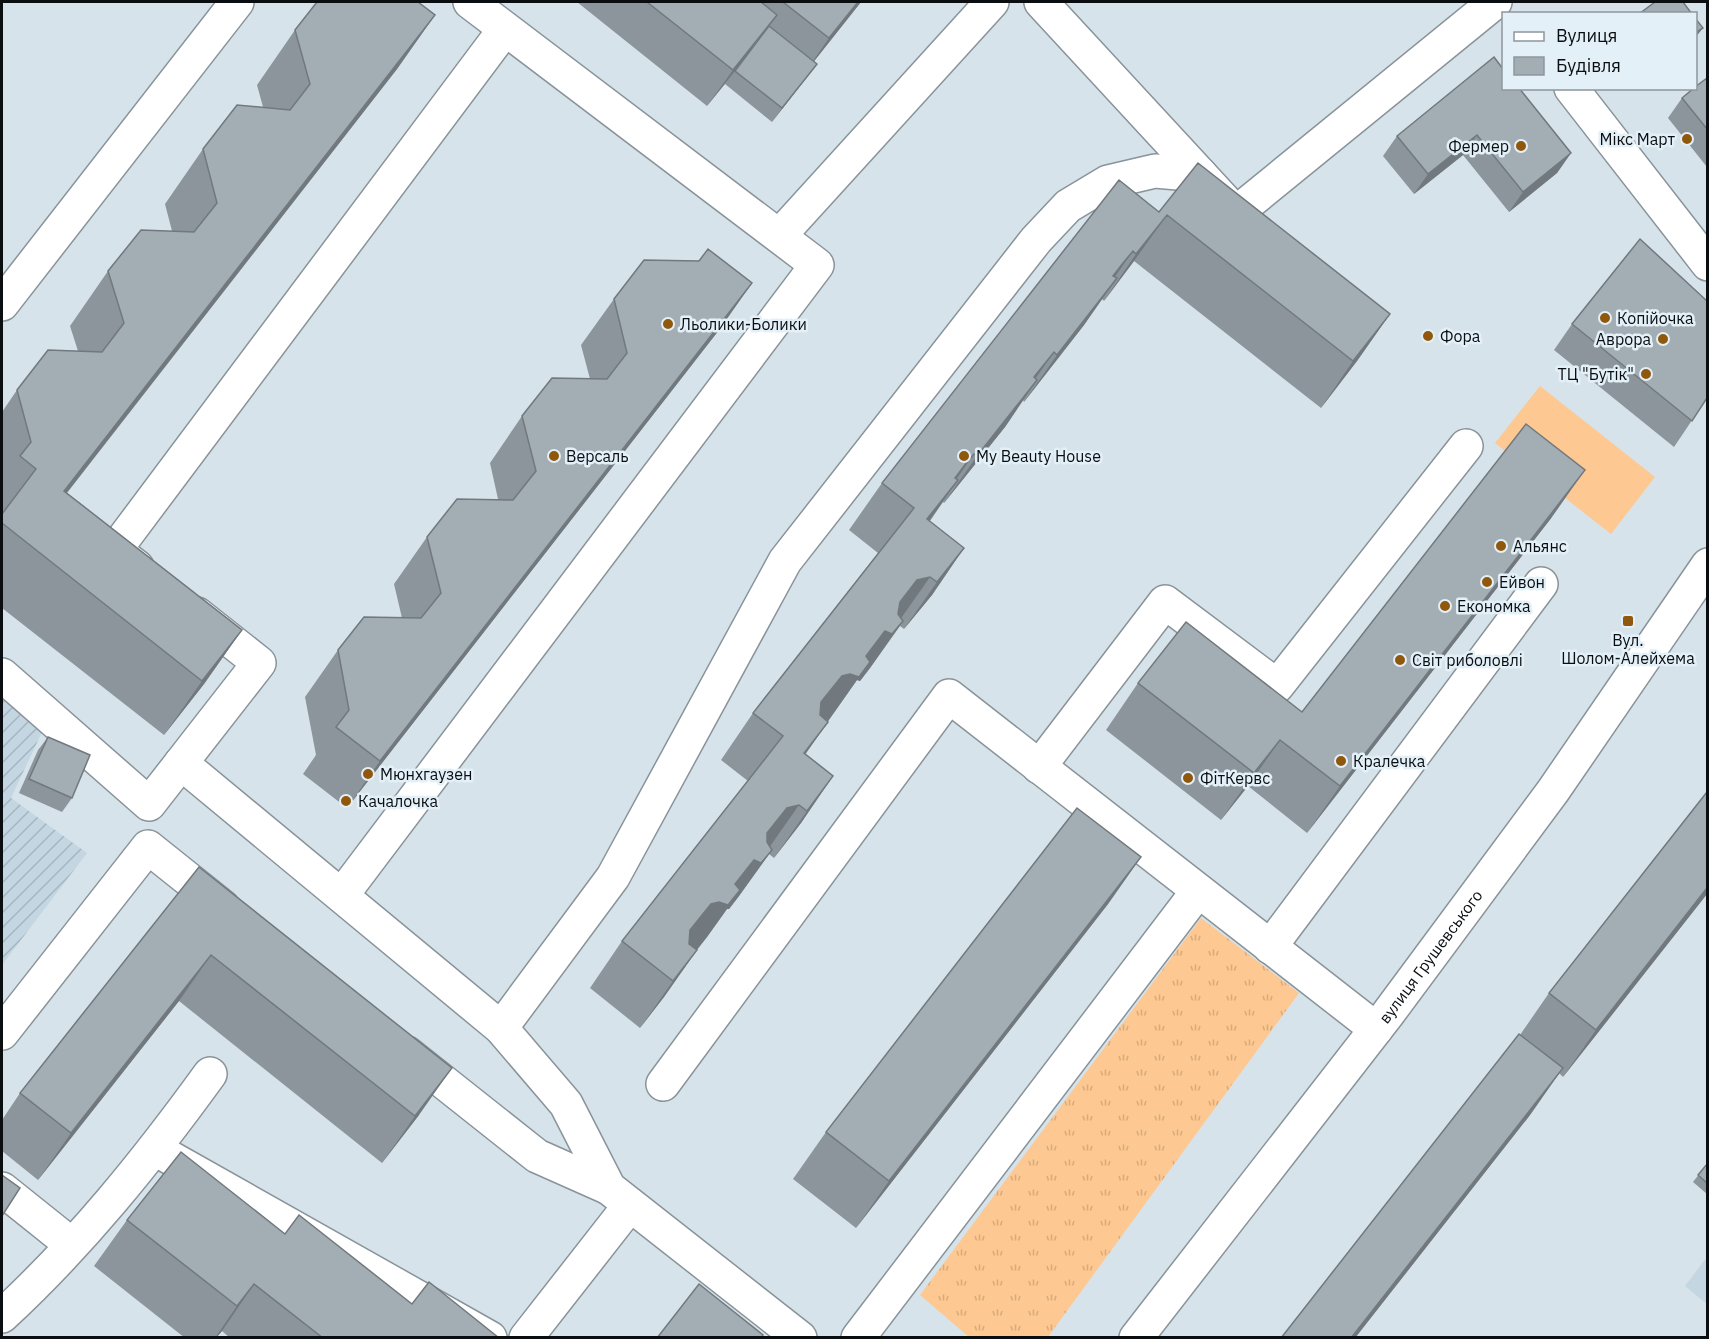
<svg xmlns="http://www.w3.org/2000/svg" width="1709" height="1339" viewBox="0 0 1709 1339" font-family="'IBM Plex Sans',sans-serif">
  <style>
    .built { fill: #c3d6e2 }
    .industrial { fill: url(#industrial-furrows) }
    .grass { fill: url(#grass-tufts) }
    .garden { fill: #fdc891 }
    .lines { fill: none; stroke-linecap: round; stroke-linejoin: round }
    .minor-casing { stroke: #88939a; stroke-width: 36 }
    .minor { stroke: #fff; stroke-width: 33 }
    .wall { fill: #8b959b }
    .shaded-wall { fill: #71797e }
    .building { fill: #a2adb4; stroke: #71797e; stroke-width: 1.5 }
    .poi-dot { fill: #8f580d; stroke: #e4f0f8; stroke-width: 2 }
    .labels { text-anchor: middle; dominant-baseline: central; stroke-width: 5; stroke-linejoin: round; paint-order: stroke }
    .poi-label { font-size: 16px; fill: #0a0e11; stroke: #e4f0f8; text-anchor: start }
    .street-label { font-size: 16px; fill: #0a0e11; stroke: #e4f0f8 }
  </style>
  <defs>
    <pattern id="industrial-furrows" width="10" height="10" patternUnits="userSpaceOnUse" patternTransform="scale(1.5)"><rect width="10" height="10" fill="#c3d6e2"/><path d="M-1 1l2-2M0 10L10 0M9 11l2-2" fill="none" stroke="#a6b6c1"/></pattern>
    <pattern id="grass-tufts" width="24" height="20" patternUnits="userSpaceOnUse" patternTransform="scale(1.5)"><rect width="24" height="20" fill="#fdc891"/><path d="M3 7l-1-3M5 7V3M7 7l1-3M15 17l-1-3M17 17v-4M19 17l1-3" fill="none" stroke="#d8ab7c"/></pattern>
  </defs>
  <rect width="100%" height="100%" fill="#d7e3ea"/>
  <polygon class="built" points="1707,1257 1707,1304 1685,1286"/>
  <polygon class="industrial" points="2,692 43,730 11,798 87,853 2,965"/>
  <polygon class="grass" points="1201,918 1299,993 1048,1337 969,1337 920,1295"/>
  <polygon class="garden" points="1540,386 1655,477 1611,534 1495,443"/>
  <g class="lines">
    <g class="minor-casing">
      <g id="minor">
        <polyline points="1041,2 1236,213 1495,2"/>
        <polyline points="1571,88 1708,264"/>
        <polyline points="780,235 992,2"/>
        <polyline points="2,304 237,2"/>
        <polyline points="137,567 115,550 505,29"/>
        <polyline points="2,675 149,804 181,763 501,1028 566,1104 609,1188 800,1338"/>
        <polyline points="181,763 259,663 197,614"/>
        <polyline points="1039,767 1165,602 1277,686 1466,446"/>
        <polyline points="342,895 817,265 470,2"/>
        <polyline points="1270,947 1541,584"/>
        <polyline points="501,1028 613,877 785,561 1036,240 1068,206 1108,182 1155,171 1201,175"/>
        <polyline points="2,1033 148,847 223,907"/>
        <polyline points="407,1053 537,1156 609,1188"/>
        <polyline points="663,1084 949,696 1376,1029"/>
        <polyline points="155,1149 490,1338"/>
        <polyline points="2,1189 72,1245"/>
        <path d="M2,1316C80,1244 147,1161 210,1074"/>
        <polyline points="526,1338 630,1205"/>
        <polyline points="858,1338 1198,891"/>
        <path id="s1" d="M1136,1338L1387,1015L1553,791L1708,565"/>
      </g>
    </g>
    <use href="#minor" class="minor"/>
  </g>
  <g class="wall">
    <polygon points="577,2 761,2 763,3 765,2 861,2 814,61 817,64 772,122 725,84 707,106"/>
    <polygon points="435,15 397,69 67,493 242,630 204,684 164,735 2,608 2,412 17,390 78,351 70,326 108,271 172,231 165,204 203,149 263,107 257,85 295,30"/>
    <polygon points="1494,57 1571,153 1557,173 1509,212 1463,155 1414,194 1383,156 1397,136"/>
    <polygon points="1707,78 1707,167 1668,118 1682,98"/>
    <polygon points="1198,163 1390,314 1357,361 1321,408 1134,261 1104,301 1102,299 1084,325 1024,402 1023,400 1005,427 944,503 943,502 930,521 964,548 932,595 904,629 900,626 870,668 860,681 857,680 805,754 833,776 801,823 774,858 769,854 739,896 729,909 727,909 707,937 697,950 664,997 640,1028 590,988 622,941 748,781 721,760 753,713 878,553 849,530 882,483 1159,212"/>
    <polygon points="752,283 719,330 347,808 303,774 316,755 305,697 338,650 402,618 394,584 427,537 498,499 490,463 522,416 590,379 581,345 614,299"/>
    <polygon points="1572,324 1707,398 1674,447 1554,350"/>
    <polygon points="1552,517 1307,833 1248,786 1221,820 1106,730 1138,683 1302,712"/>
    <polygon points="48,737 72,798 62,812 19,793 38,750"/>
    <polygon points="1141,857 1108,904 856,1228 793,1179 826,1132"/>
    <polygon points="199,867 419,1115 382,1163 179,1001 38,1180 2,1151 2,1120 20,1093"/>
    <polygon points="1707,894 1563,1077 1559,1073 1530,1115 1355,1338 1281,1338 1520,1035 1549,993"/>
    <polygon points="1707,1164 1707,1194 1693,1182"/>
    <polygon points="127,1220 285,1234 412,1304 499,1338 230,1338 222,1331 216,1338 185,1338 94,1266"/>
  </g>
  <g class="shaded-wall">
    <polygon points="858,2 861,2 804,74 829,38"/>
    <polygon points="435,15 397,69 26,545 64,491"/>
    <polygon points="777,15 752,51 735,71 707,106 733,70"/>
    <polygon points="1703,28 1695,38 1695,33"/>
    <polygon points="817,64 807,77 772,122 782,108"/>
    <polygon points="1477,135 1463,155 1414,194 1428,174"/>
    <polygon points="1571,153 1557,173 1509,212 1523,192"/>
    <polygon points="1167,215 1134,261 1104,301 1136,254"/>
    <polygon points="1133,251 1100,298 1113,276"/>
    <polygon points="1117,278 1084,325 1024,402 1057,355"/>
    <polygon points="752,283 719,330 347,808 380,761"/>
    <polygon points="1390,314 1357,361 1321,408 1353,361"/>
    <polygon points="1054,352 1021,399 1034,377"/>
    <polygon points="1037,380 1005,427 944,503 977,456"/>
    <polygon points="974,454 941,501 955,478"/>
    <polygon points="1585,470 1552,517 1307,833 1340,786"/>
    <polygon points="958,480 925,527 927,519"/>
    <polygon points="964,548 932,595 904,629 937,582"/>
    <polygon points="930,577 897,624 885,626 900,602 917,580"/>
    <polygon points="903,621 870,668 860,681 857,680 826,724 817,721 821,702 842,676 866,656 885,631"/>
    <polygon points="242,630 204,684 164,735 202,681"/>
    <polygon points="828,722 795,769 804,753"/>
    <polygon points="1280,740 1248,786 1221,820 1254,773"/>
    <polygon points="833,776 801,823 774,858 807,811"/>
    <polygon points="799,805 766,852 767,833 787,808"/>
    <polygon points="772,850 739,896 729,909 727,909 707,937 695,952 686,949 690,930 711,904 735,884 754,860"/>
    <polygon points="1141,857 1108,904 856,1228 889,1181"/>
    <polygon points="1707,888 1707,894 1563,1077 1596,1030"/>
    <polygon points="697,950 664,997 640,1028 673,981"/>
    <polygon points="211,955 179,1001 38,1180 71,1133"/>
    <polygon points="452,1068 419,1115 382,1163 415,1116"/>
    <polygon points="1563,1068 1530,1115 1355,1338 1351,1338"/>
    <polygon points="254,1284 222,1331 216,1338 215,1338 237,1306"/>
  </g>
  <g class="building">
    <polygon points="317,2 418,2 435,15 64,491 242,630 202,681 2,523 2,514 36,469 20,456 31,442 17,390 48,350 102,352 124,323 108,271 141,230 194,232 217,203 203,149 237,105 290,110 310,84 295,30"/>
    <polygon points="647,2 761,2 777,15 733,70"/>
    <polygon points="783,2 858,2 829,38"/>
    <polygon points="1655,2 1683,2 1692,14 1639,14"/>
    <polygon points="1695,18 1703,28 1695,33"/>
    <polygon points="769,26 817,64 782,108 735,71"/>
    <polygon points="1494,57 1503,69 1503,88 1519,88 1571,153 1523,192 1477,135 1428,174 1397,136"/>
    <polygon points="1707,78 1707,129 1682,98 1694,88 1695,88 1695,87"/>
    <polygon points="1198,163 1390,314 1353,361 1167,215 1136,254 1133,251 1123,263 1113,276 1117,278 1057,355 1054,352 1034,377 1037,380 977,456 974,454 964,466 955,478 958,480 927,519 964,548 937,582 930,577 917,580 900,602 898,614 903,621 892,634 885,631 866,656 870,662 859,677 850,674 842,676 821,702 820,715 828,722 804,753 833,776 807,811 799,805 787,808 767,833 767,842 772,850 761,863 754,860 735,884 740,890 728,905 719,902 711,904 690,930 689,944 697,950 673,981 622,941 783,736 753,713 914,508 882,483 1119,180 1159,212"/>
    <polygon points="1640,239 1707,301 1707,398 1692,421 1572,324"/>
    <polygon points="708,249 752,283 380,761 336,727 349,710 338,650 364,617 421,618 441,593 427,537 457,499 513,500 536,471 522,416 552,378 607,379 627,353 614,299 644,260 699,261"/>
    <polygon points="1526,424 1585,470 1340,786 1280,740 1254,773 1138,683 1186,622 1302,712"/>
    <polygon points="48,737 90,755 72,798 29,779"/>
    <polygon points="1707,792 1707,888 1596,1030 1549,993"/>
    <polygon points="1077,808 1141,857 889,1181 826,1132"/>
    <polygon points="199,867 452,1068 415,1116 211,955 71,1133 20,1093"/>
    <polygon points="1519,1034 1563,1068 1351,1338 1281,1338"/>
    <polygon points="181,1152 285,1234 299,1215 412,1304 429,1282 499,1338 323,1338 254,1284 237,1306 127,1220"/>
    <polygon points="1707,1164 1707,1183 1698,1175"/>
    <polygon points="2,1175 20,1188 2,1216"/>
    <polygon points="699,1284 763,1335 761,1338 657,1338"/>
  </g>
  <g class="poi-dot">
    <circle cx="1687" cy="139" r="6"/>
    <circle cx="1521" cy="146" r="6"/>
    <circle cx="1605" cy="318" r="6"/>
    <circle cx="668" cy="324" r="6"/>
    <circle cx="1428" cy="336" r="6"/>
    <circle cx="1663" cy="339" r="6"/>
    <circle cx="1646" cy="374" r="6"/>
    <circle cx="554" cy="456" r="6"/>
    <circle cx="964" cy="456" r="6"/>
    <circle cx="1501" cy="546" r="6"/>
    <circle cx="1487" cy="582" r="6"/>
    <circle cx="1445" cy="606" r="6"/>
    <rect x="1622" y="615" width="12" height="12" rx="3"/>
    <circle cx="1400" cy="660" r="6"/>
    <circle cx="1341" cy="761" r="6"/>
    <circle cx="368" cy="774" r="6"/>
    <circle cx="1188" cy="778" r="6"/>
    <circle cx="346" cy="801" r="6"/>
  </g>
  <g class="labels">
    <g class="poi-label">
      <text x="1675" y="139" text-anchor="end">Мікс Март</text>
      <text x="1509" y="146" text-anchor="end">Фермер</text>
      <text x="1617" y="318">Копійочка</text>
      <text x="680" y="324">Льолики-Болики</text>
      <text x="1440" y="336">Фора</text>
      <text x="1651" y="339" text-anchor="end">Аврора</text>
      <text x="1634" y="374" text-anchor="end">ТЦ "Бутік"</text>
      <text x="566" y="456">Версаль</text>
      <text x="976" y="456">My Beauty House</text>
      <text x="1513" y="546">Альянс</text>
      <text x="1499" y="582">Ейвон</text>
      <text x="1457" y="606">Економка</text>
      <text x="1628" y="640" text-anchor="middle">Вул.<tspan x="1628" dy="18">Шолом-Алейхема</tspan></text>
      <text x="1412" y="660">Світ риболовлі</text>
      <text x="1353" y="761">Кралечка</text>
      <text x="380" y="774">Мюнхгаузен</text>
      <text x="1200" y="778">ФітКервс</text>
      <text x="358" y="801">Качалочка</text>
    </g>
    <g class="street-label">
      <text stroke="none"><textPath href="#s1" startOffset="482">вулиця Грушевського</textPath></text>
    </g>
  </g>
  <rect width="1709" height="1339" fill="none" stroke="#0a0e11" stroke-width="6"/>
  <rect x="1502" y="12" width="195" height="78" fill="#e4f0f8" stroke="#8d969c" stroke-width="1.5"/>
  <rect x="1514" y="32" width="30" height="9" fill="#ffffff" stroke="#8d969c" stroke-width="1.5"/>
  <text x="1556" y="42" font-size="18" fill="#0a0e11">Вулиця</text>
  <rect x="1514" y="57" width="30" height="18" fill="#a2adb4" stroke="#8d969c" stroke-width="1.5"/>
  <text x="1556" y="72" font-size="18" fill="#0a0e11">Будівля</text>
</svg>
